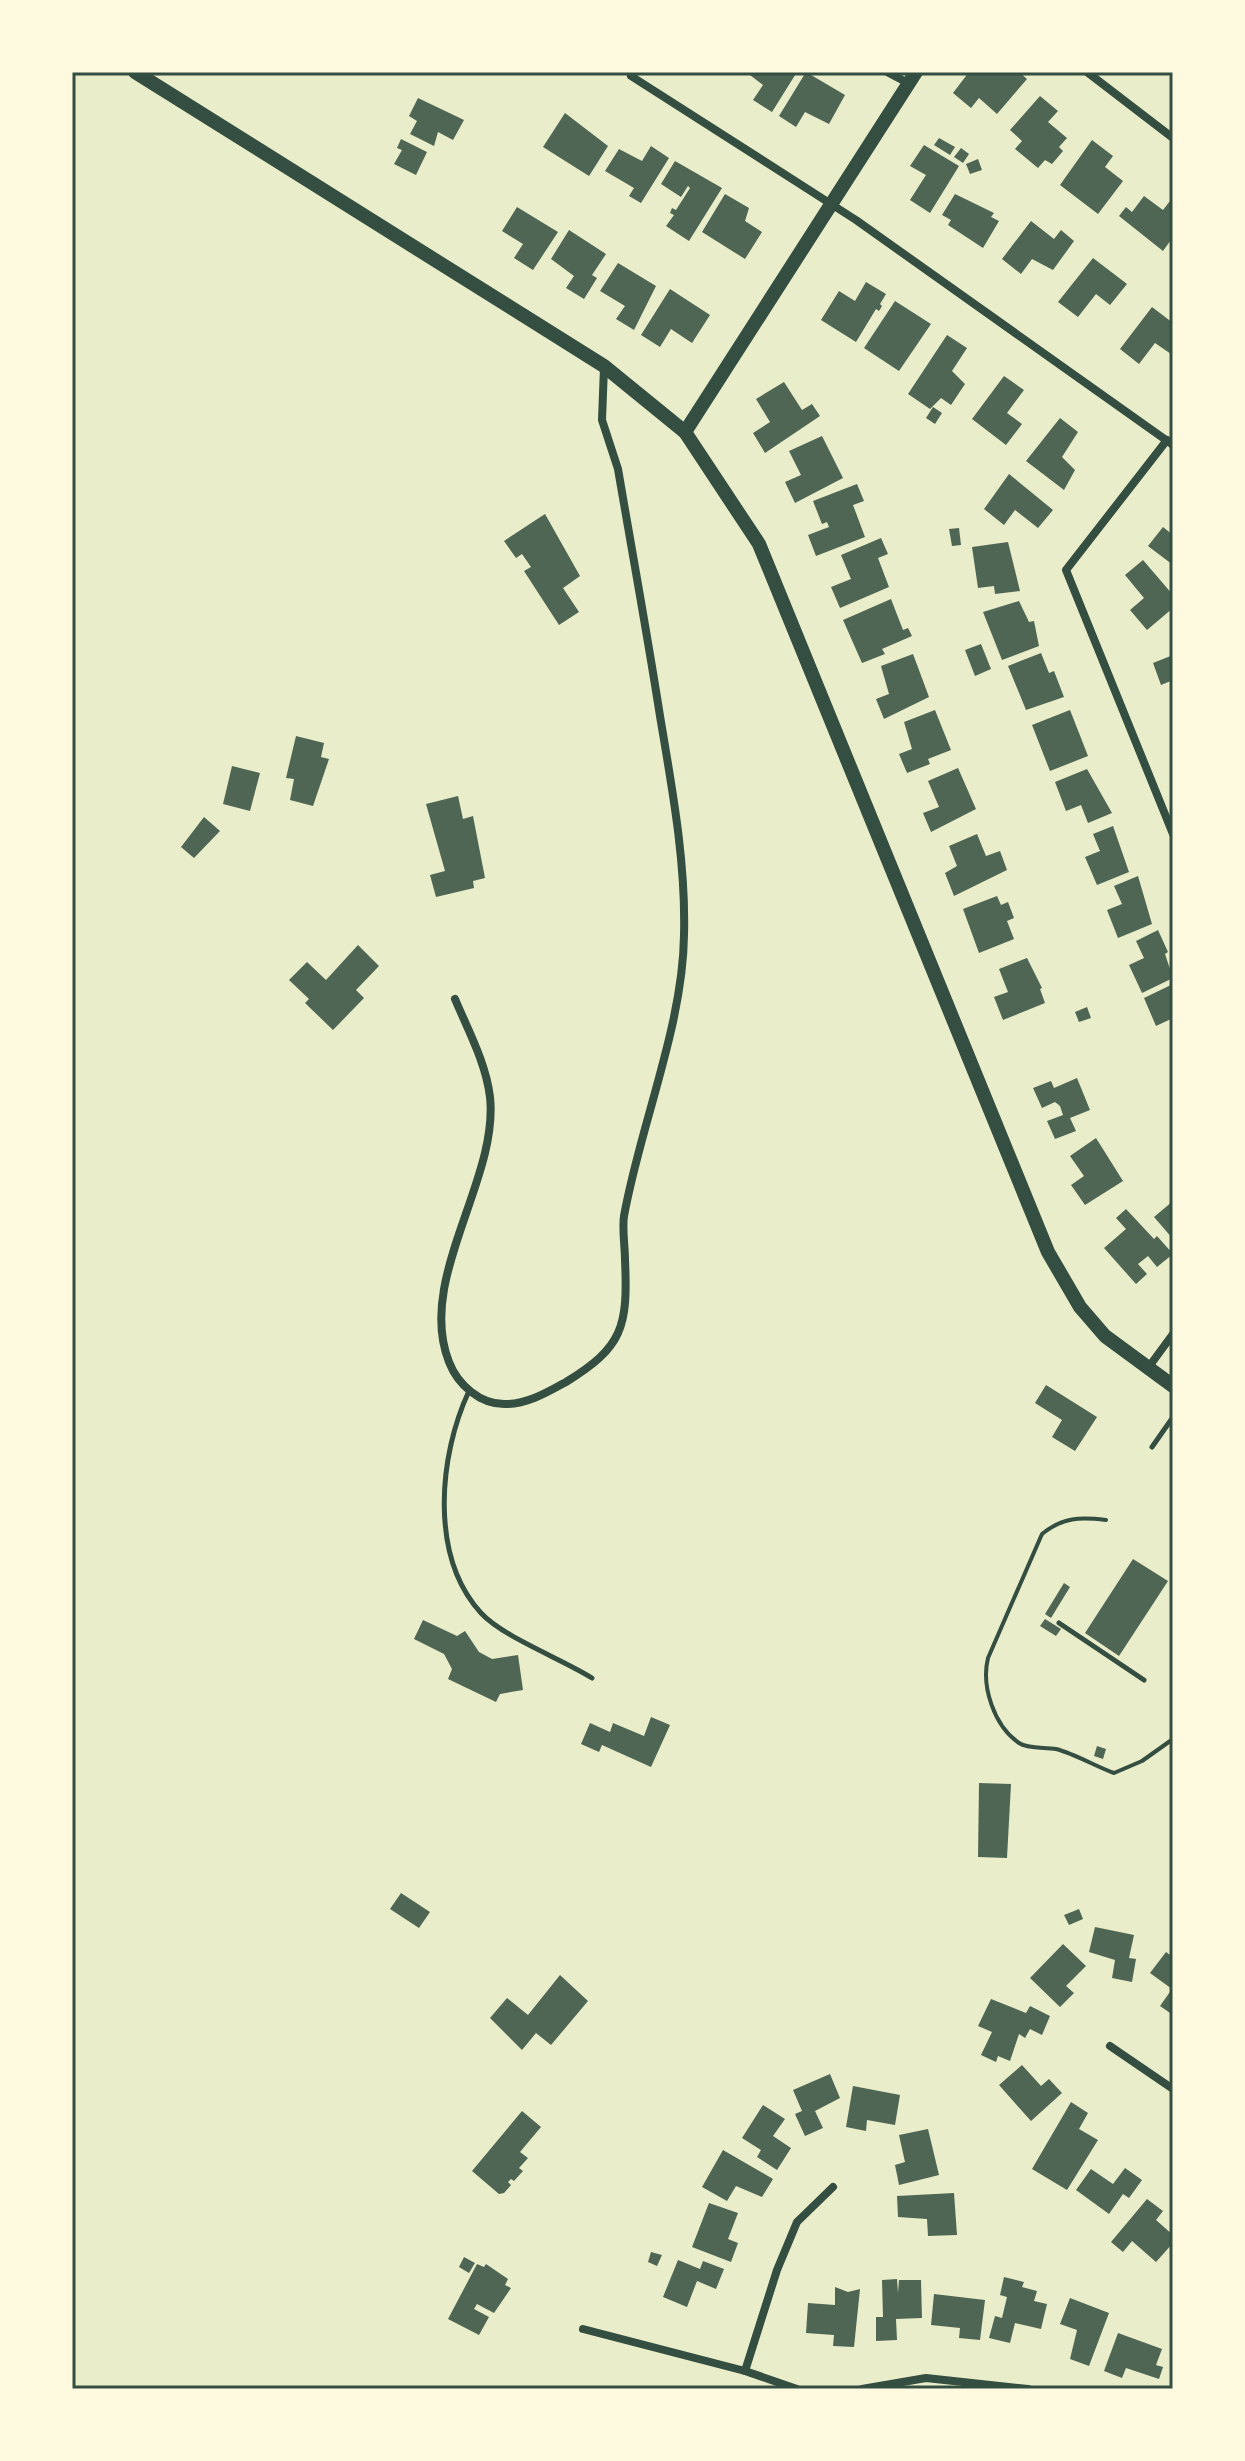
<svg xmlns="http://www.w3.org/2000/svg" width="1245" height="2461" viewBox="0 0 1245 2461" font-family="Montserrat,sans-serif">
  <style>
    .building { fill: #4f6655 }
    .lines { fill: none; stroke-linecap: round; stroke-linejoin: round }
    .path { stroke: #344e41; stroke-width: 4 }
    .service { stroke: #344e41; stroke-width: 5 }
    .minor { stroke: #344e41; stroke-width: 8 }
    .tertiary { stroke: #344e41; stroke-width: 14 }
    .neatline { fill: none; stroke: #344e41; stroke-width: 3 }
  </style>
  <rect width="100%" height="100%" fill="#e9edc9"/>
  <g class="building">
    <polygon points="746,72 797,72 772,112 753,100 763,85"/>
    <polygon points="806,72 845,95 829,124 805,112 796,127 779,116"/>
    <polygon points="969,72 1019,72 1027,79 997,114 979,98 971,108 953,93"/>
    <polygon points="1040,96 1058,111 1048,122 1067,138 1059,147 1063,151 1052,164 1045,160 1038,168 1015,149 1022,141 1010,130"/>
    <polygon points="418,98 464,120 453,140 438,132 434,146 410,134 417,121 409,116"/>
    <polygon points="565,113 608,146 589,176 543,147"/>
    <polygon points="939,138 955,147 950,155 934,145"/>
    <polygon points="401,139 427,152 416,175 394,164 402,150 397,148"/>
    <polygon points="1092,140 1113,156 1105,167 1123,181 1098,214 1060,185"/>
    <polygon points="924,145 959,166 930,213 910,200 926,175 910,166"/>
    <polygon points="651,146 669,158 641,203 629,196 634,188 605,171 619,149 642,161"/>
    <polygon points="961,148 969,154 963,163 954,157"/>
    <polygon points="978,159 982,170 970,174 966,164"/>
    <polygon points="675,161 722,188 689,241 666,226 674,215 670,213 672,208 676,210 690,188 688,186 681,197 661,184"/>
    <polygon points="725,194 749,208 745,221 762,232 745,259 702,232"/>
    <polygon points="955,194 994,213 991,217 999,221 983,248 948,225 951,220 942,215"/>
    <polygon points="1144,196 1163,210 1170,201 1173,203 1173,237 1163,251 1119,216 1126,207 1132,212"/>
    <polygon points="517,207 558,232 533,270 514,258 523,244 502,231"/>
    <polygon points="1031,221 1054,239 1061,230 1074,241 1053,270 1032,259 1021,274 1002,259"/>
    <polygon points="569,230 606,254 592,275 597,278 584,299 566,288 574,276 551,259"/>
    <polygon points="1093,258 1127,284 1110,305 1096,294 1078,317 1058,302"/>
    <polygon points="618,263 656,286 634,330 616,319 625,306 600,291"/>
    <polygon points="866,282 886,294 880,304 882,306 879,311 876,309 856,342 821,320 839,291 855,301"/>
    <polygon points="670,289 710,315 692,343 671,329 660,347 641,335"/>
    <polygon points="895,301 931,324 899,371 864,348"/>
    <polygon points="1152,307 1173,323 1173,351 1171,354 1155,343 1139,364 1120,349"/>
    <polygon points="947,335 967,348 952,371 965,384 951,405 941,398 930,409 908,394"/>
    <polygon points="1004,376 1024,390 1007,413 1022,424 1006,445 972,419"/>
    <polygon points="784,382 802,410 812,404 820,416 765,453 753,433 770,422 756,399"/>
    <polygon points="933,407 942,413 935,424 926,418"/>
    <polygon points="1060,418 1078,432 1062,457 1075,470 1064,490 1026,461"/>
    <polygon points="822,436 843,478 795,503 785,482 801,475 789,451"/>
    <polygon points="1009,474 1053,510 1038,528 1015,510 1004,525 984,509"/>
    <polygon points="857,484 864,501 853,505 865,537 816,556 808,535 829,527 827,522 822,524 813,501"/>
    <polygon points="545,514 580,576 563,588 579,612 559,625 524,571 531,567 522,554 516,558 504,541"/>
    <polygon points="1163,527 1173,535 1173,565 1148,546"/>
    <polygon points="959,528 961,545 952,546 949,529"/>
    <polygon points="881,538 888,554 878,558 889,587 840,608 831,587 851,579 841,555"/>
    <polygon points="1008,542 1020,591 995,594 994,586 978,588 972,547"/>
    <polygon points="1143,560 1173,595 1173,608 1147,630 1130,610 1144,598 1125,575"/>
    <polygon points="891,599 903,630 908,628 912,636 882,649 885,654 862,663 843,620"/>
    <polygon points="1019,601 1029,622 1034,621 1039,646 1002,660 983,612"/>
    <polygon points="981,644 991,669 975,676 965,650"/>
    <polygon points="1041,653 1049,673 1054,671 1064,697 1026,710 1008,666"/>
    <polygon points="913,654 929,697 884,719 876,699 889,694 881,666"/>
    <polygon points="1173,655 1173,680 1161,685 1153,663"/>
    <polygon points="935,710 951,750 928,759 930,764 907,773 899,754 912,749 904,722"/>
    <polygon points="1070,710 1088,756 1050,771 1032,725"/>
    <polygon points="296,736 324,743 321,757 329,759 313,806 290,800 294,779 286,778"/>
    <polygon points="232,766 260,773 250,811 223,804"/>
    <polygon points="958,768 976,809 931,832 923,813 939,807 928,781"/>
    <polygon points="1087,769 1112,813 1088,823 1081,805 1066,811 1055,782"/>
    <polygon points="458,796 463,819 473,816 485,878 473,881 474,888 436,897 430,875 445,871 426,804"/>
    <polygon points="204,817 220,831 194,858 181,847"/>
    <polygon points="1113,826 1129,872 1097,885 1085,857 1100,851 1093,834"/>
    <polygon points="977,834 986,856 1000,851 1007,870 954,896 945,873 957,866 949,846"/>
    <polygon points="1138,876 1152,924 1118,938 1107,910 1122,904 1114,886"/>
    <polygon points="997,896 1001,905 1008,902 1014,918 1007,921 1014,939 979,953 963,909"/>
    <polygon points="1158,930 1168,952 1165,954 1173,978 1142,993 1129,965 1144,958 1136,941"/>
    <polygon points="358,945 379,966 356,990 364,998 333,1030 305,1003 309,999 289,980 307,962 326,980"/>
    <polygon points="1027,958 1042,988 1040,989 1045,1003 1003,1020 994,997 1008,992 999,969"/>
    <polygon points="1173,984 1173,1025 1171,1019 1156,1026 1144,998"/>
    <polygon points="1087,1007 1091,1018 1079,1022 1075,1012"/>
    <polygon points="1077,1078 1090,1110 1070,1118 1076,1131 1055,1139 1047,1121 1063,1115 1060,1106 1055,1102 1042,1108 1033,1088 1051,1081 1054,1088"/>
    <polygon points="1096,1138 1123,1181 1085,1205 1071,1185 1084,1176 1070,1156"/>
    <polygon points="1173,1201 1173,1239 1154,1217"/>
    <polygon points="1126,1209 1154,1239 1157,1236 1173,1254 1157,1267 1148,1256 1138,1264 1147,1274 1136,1284 1104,1248 1126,1229 1116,1218"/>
    <polygon points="1046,1385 1097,1417 1075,1451 1052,1437 1062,1420 1035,1403"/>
    <polygon points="1133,1559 1168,1581 1119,1656 1085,1633"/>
    <polygon points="1064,1583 1070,1587 1051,1618 1045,1614"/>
    <polygon points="1045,1619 1061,1629 1056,1636 1040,1626"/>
    <polygon points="423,1620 457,1636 465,1631 479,1652 492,1659 518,1655 523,1690 500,1694 496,1702 448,1679 452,1669 444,1654 414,1639"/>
    <polygon points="651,1717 670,1725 651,1767 602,1745 599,1752 581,1744 590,1723 610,1732 613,1723 644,1736"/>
    <polygon points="1097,1746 1106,1749 1103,1759 1094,1756"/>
    <polygon points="979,1783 1011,1784 1007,1858 978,1857"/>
    <polygon points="401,1893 430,1912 419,1928 390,1909"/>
    <polygon points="1079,1909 1083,1919 1069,1925 1064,1915"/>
    <polygon points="1095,1927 1134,1935 1129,1958 1136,1959 1132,1982 1112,1978 1115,1960 1089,1952"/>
    <polygon points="1063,1944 1086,1966 1066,1986 1074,1993 1060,2007 1030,1978"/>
    <polygon points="1166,1952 1173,1957 1173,2015 1160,2006 1172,1989 1150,1973"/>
    <polygon points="560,1975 588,2001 551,2045 536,2033 522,2050 490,2018 507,1998 528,2015"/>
    <polygon points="991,1999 1026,2013 1030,2006 1050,2016 1042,2035 1030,2029 1025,2038 1019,2034 1010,2061 998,2056 996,2062 981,2055 992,2032 978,2026"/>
    <polygon points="1022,2065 1041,2086 1049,2079 1062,2093 1031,2121 999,2085"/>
    <polygon points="830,2074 840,2098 815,2111 823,2128 805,2136 795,2114 802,2111 793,2090"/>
    <polygon points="853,2086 900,2095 895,2125 867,2120 866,2131 846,2127"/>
    <polygon points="1071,2102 1088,2113 1079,2129 1098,2140 1067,2190 1032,2169"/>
    <polygon points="763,2105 785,2119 773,2136 791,2148 777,2170 757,2157 761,2150 742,2138"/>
    <polygon points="522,2111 541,2127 520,2152 528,2158 519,2168 523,2171 514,2181 511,2179 508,2182 511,2185 504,2193 499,2194 472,2171"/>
    <polygon points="928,2129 939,2175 899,2185 895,2165 905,2162 899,2135"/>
    <polygon points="723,2150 773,2179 762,2197 736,2186 727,2201 702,2187"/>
    <polygon points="1125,2168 1142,2180 1129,2198 1123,2194 1109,2214 1076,2190 1091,2169 1113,2184"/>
    <polygon points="954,2193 957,2235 928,2236 927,2219 898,2217 897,2196"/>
    <polygon points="1147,2199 1163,2211 1156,2220 1173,2235 1173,2243 1156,2262 1132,2241 1123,2252 1111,2242"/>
    <polygon points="709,2203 738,2213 728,2239 738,2243 731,2262 692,2247"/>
    <polygon points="651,2252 662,2255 657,2266 648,2262"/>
    <polygon points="464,2257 475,2263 469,2273 459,2267"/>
    <polygon points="678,2260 700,2269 703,2261 724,2269 716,2289 697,2281 687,2307 663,2297"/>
    <polygon points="477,2264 484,2267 486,2264 508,2279 505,2285 511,2288 494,2313 477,2304 474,2309 489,2317 479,2335 448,2319"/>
    <polygon points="1004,2277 1024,2282 1022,2287 1037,2291 1034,2301 1047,2304 1041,2329 1015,2323 1010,2343 989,2338 995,2316 1002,2318 1007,2297 1000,2295"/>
    <polygon points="897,2279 898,2293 899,2280 921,2280 922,2318 896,2319 897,2340 876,2341 876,2317 883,2317 882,2280"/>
    <polygon points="835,2287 848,2292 860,2289 854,2347 833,2346 834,2335 806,2333 808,2303 835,2305"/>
    <polygon points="934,2294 985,2300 980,2340 959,2338 960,2328 931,2325"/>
    <polygon points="1070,2298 1109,2313 1089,2366 1070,2359 1077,2330 1060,2324"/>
    <polygon points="1118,2333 1162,2349 1156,2365 1163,2367 1159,2379 1126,2368 1122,2378 1104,2371"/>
  </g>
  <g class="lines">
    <path class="path" d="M1106,1520C1080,1517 1063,1517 1042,1534L988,1658C981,1686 994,1726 1019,1743C1028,1749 1045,1747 1056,1749C1075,1754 1095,1766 1114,1773L1142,1761L1173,1739"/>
    <g class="service">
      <path d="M469,1391C439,1455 429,1556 481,1613C503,1637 562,1659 592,1678"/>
      <polyline points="1152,1447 1173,1417"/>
      <polyline points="1059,1623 1144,1680"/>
    </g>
    <g class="minor">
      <polyline points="887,72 908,83"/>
      <polyline points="1087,72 1173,138"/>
      <polyline points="631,76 856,220 1173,445"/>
      <polyline points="1167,440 1066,570 1173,834"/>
      <path d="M455,999C468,1030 486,1063 490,1097C499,1180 416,1279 449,1362C458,1385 480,1404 504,1404C526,1405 548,1392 566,1382C623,1347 628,1327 625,1260C625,1246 622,1230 624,1216C640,1126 683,1026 684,935C686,862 672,788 660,716C647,633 632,551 618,469L602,420L604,367"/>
      <polyline points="1148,1368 1173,1334"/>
      <polyline points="1110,2046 1173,2089"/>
      <polyline points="583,2329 745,2371 797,2389"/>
      <polyline points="745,2371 777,2270 797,2222 833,2187"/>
      <polyline points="862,2389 926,2378 1028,2389"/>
    </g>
    <g class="tertiary">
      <polyline points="135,72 604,366 685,432 759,544 1048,1252 1080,1307 1105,1336 1173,1386"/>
      <polyline points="685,432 916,72"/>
    </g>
  </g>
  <rect width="1245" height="2461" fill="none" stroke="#fefae0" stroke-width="148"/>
  <rect x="74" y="74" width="1097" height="2313" class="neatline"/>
</svg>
